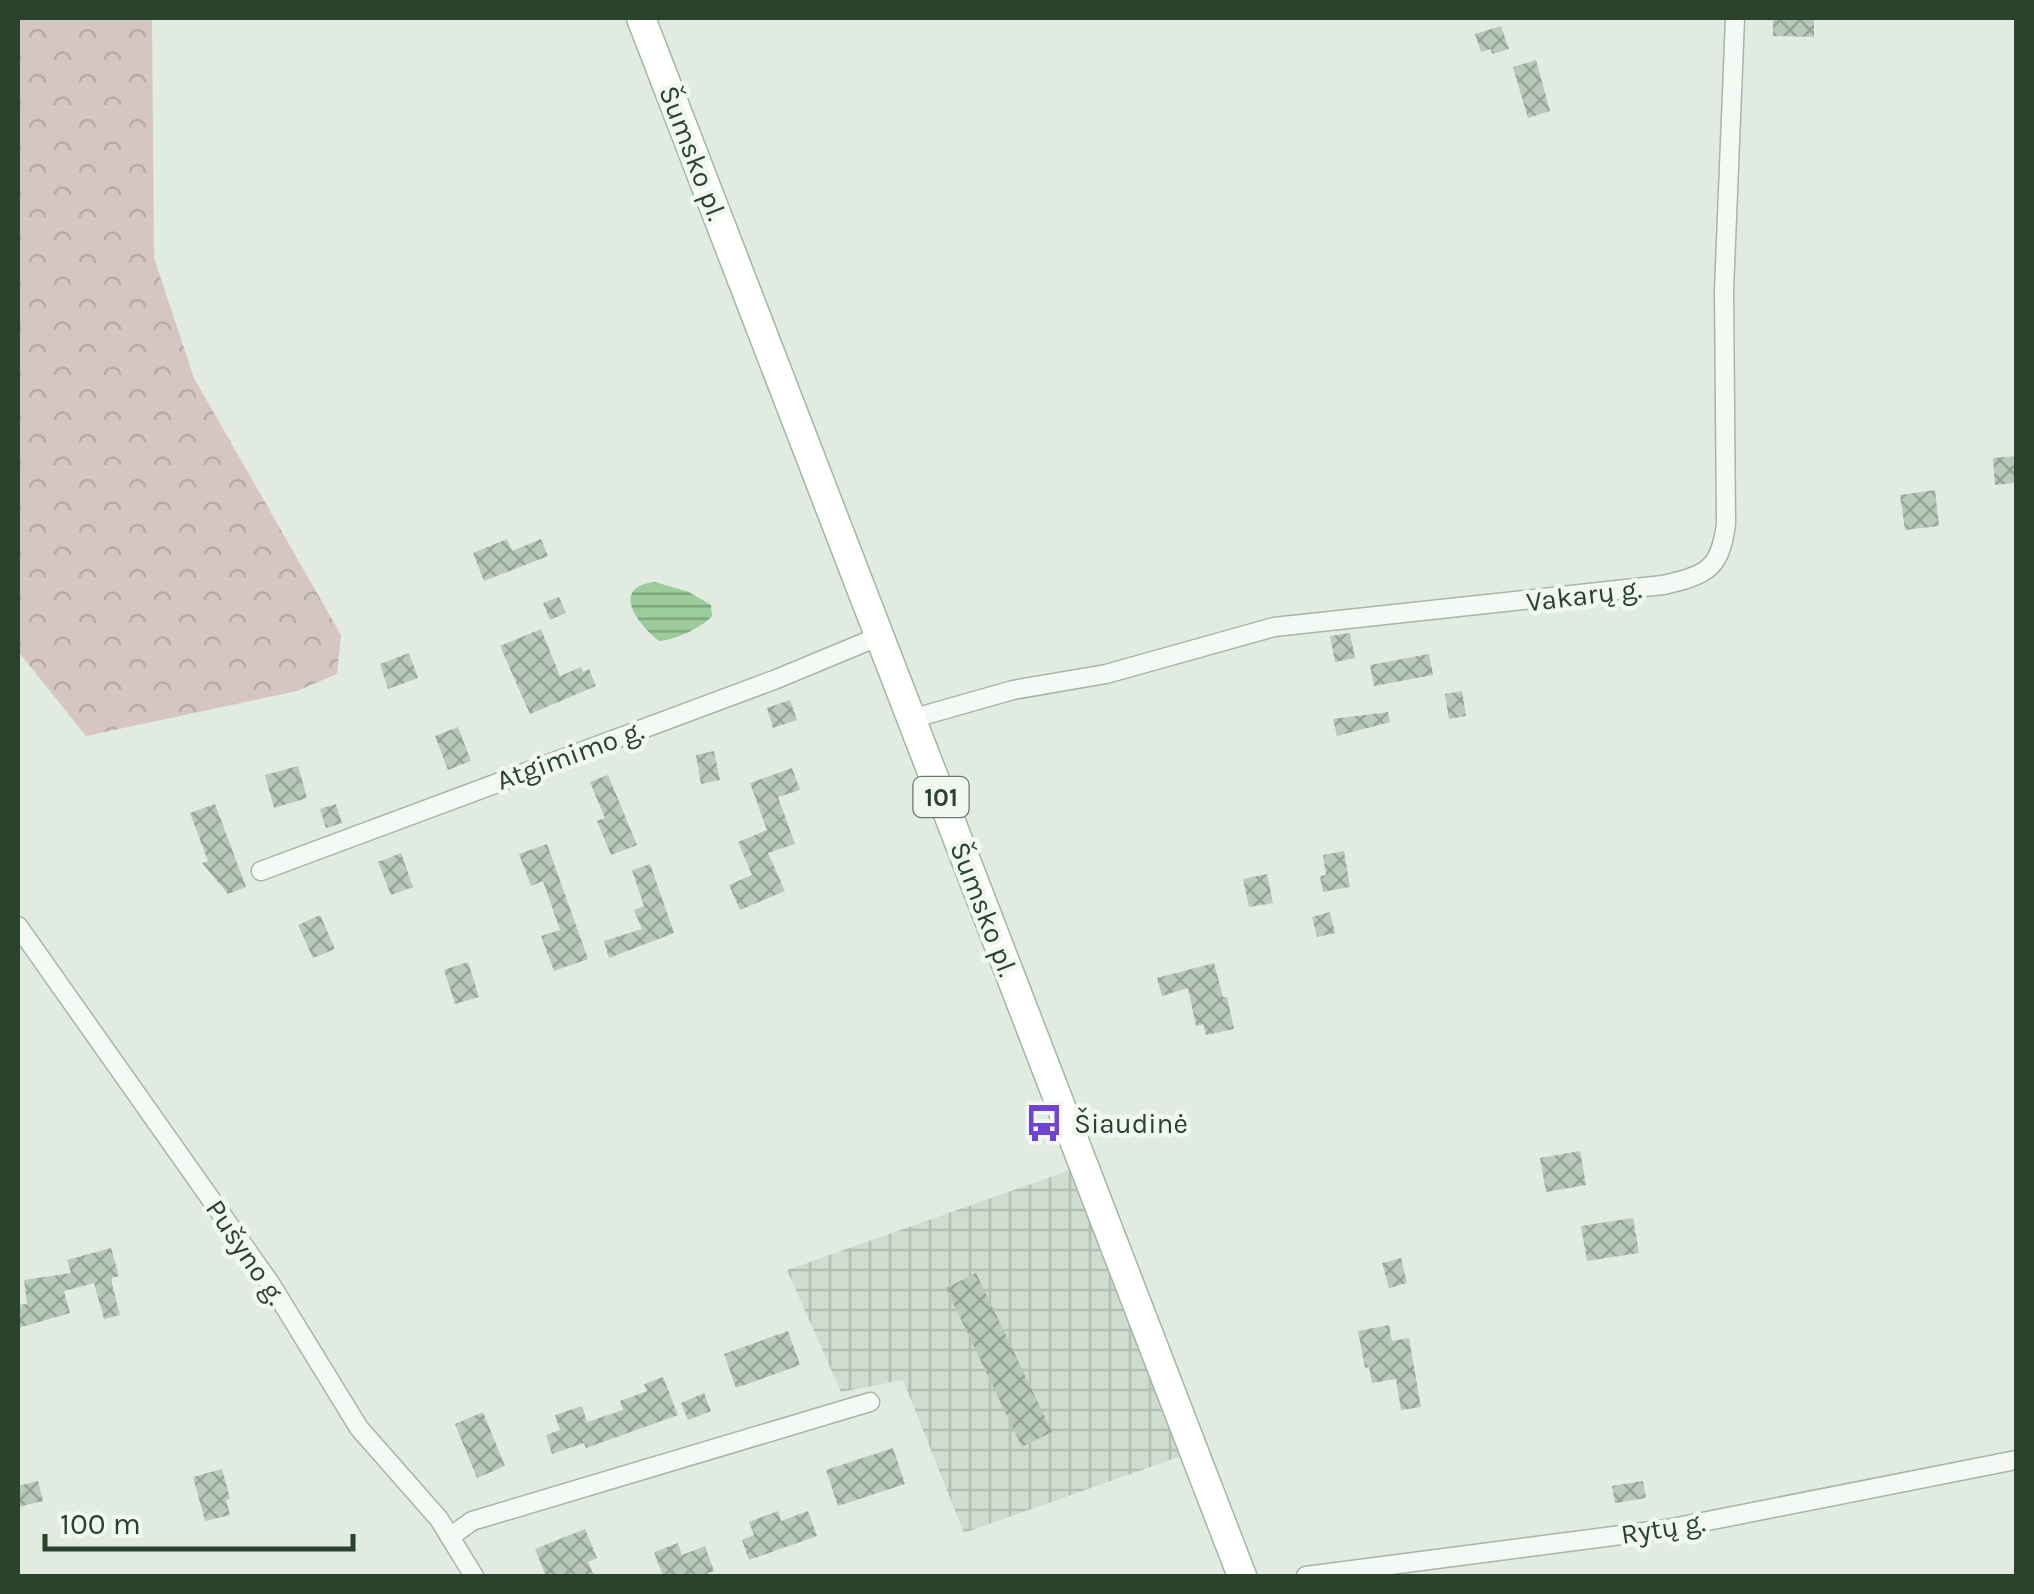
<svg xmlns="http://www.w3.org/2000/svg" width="2034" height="1594" viewBox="0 0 2034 1594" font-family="Karla,sans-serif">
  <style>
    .industrial { fill: url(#industrial-grid) }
    .forest { fill: url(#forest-crowns) }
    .water { fill: url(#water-rules) }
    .building { fill: url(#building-cross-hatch) }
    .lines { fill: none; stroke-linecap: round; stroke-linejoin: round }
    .minor-casing { stroke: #a6b5a8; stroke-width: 21 }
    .primary-casing { stroke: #a0b7a2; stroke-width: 31 }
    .minor { stroke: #f4f9f5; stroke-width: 18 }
    .primary { stroke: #fff; stroke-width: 28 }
    .labels { text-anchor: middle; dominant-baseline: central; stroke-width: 9; stroke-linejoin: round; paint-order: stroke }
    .shield { fill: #f1f8f2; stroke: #657967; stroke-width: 2.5 }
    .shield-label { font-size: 25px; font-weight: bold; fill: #29432c }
    .street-label { font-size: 28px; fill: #29432c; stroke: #f1f8f2 }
    .poi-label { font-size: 28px; fill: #29432c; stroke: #f1f8f2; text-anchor: start }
  </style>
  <defs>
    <pattern id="industrial-grid" width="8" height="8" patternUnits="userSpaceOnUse" patternTransform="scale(2.5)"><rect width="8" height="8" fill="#cfddd0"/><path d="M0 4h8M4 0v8" fill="none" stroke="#b2bfb3"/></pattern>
    <pattern id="forest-crowns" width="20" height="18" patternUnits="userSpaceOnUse" patternTransform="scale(2.5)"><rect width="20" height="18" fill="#d5c6c2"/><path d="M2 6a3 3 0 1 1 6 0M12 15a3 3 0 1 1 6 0" fill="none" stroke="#b7aba7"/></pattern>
    <pattern id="water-rules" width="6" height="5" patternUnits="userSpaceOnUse" patternTransform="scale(2.5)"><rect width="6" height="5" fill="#9ccc9b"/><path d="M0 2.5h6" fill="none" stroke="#7fa77f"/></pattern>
    <pattern id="building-cross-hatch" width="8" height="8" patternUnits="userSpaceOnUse" patternTransform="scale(2.5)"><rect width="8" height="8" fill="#b8c8ba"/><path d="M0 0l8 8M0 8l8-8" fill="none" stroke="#96a497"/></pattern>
  </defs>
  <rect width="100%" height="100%" fill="#e1ebe2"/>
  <polygon class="industrial" points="1076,1168 1184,1455 964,1533 903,1380 841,1392 787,1270"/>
  <polygon class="forest" points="18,18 152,18 154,258 194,378 341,635 337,674 297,691 86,736 18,651"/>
  <path class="water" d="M655,582L689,592L711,605L712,616C701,628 675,640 659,641C638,625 609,587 655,582Z"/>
  <g class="building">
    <polygon points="1773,18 1814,18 1814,37 1773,36"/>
    <polygon points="1501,26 1509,49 1492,54 1491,49 1481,52 1475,34"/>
    <polygon points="1536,60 1550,111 1528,118 1513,67"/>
    <polygon points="2016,456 2016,483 1995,485 1993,458"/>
    <polygon points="1935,490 1939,526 1905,530 1900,495"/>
    <polygon points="507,539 512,551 541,539 548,556 484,581 473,553"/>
    <polygon points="559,597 566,613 550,620 543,603"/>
    <polygon points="541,629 560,676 581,667 583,672 589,669 596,686 530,714 500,646"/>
    <polygon points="1350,633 1355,658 1335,662 1330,636"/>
    <polygon points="409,653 418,678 388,689 380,664"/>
    <polygon points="1429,654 1433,675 1374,686 1370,665"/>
    <polygon points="1462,691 1466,716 1449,719 1445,694"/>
    <polygon points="790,700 797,720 773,728 767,708"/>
    <polygon points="1388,712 1390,722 1337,736 1333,719"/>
    <polygon points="458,727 471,761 448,770 435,736"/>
    <polygon points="714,751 720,780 701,784 696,755"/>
    <polygon points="298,766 307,798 274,808 265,775"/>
    <polygon points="792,768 800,790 778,797 795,844 768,853 785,891 740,910 729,885 752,875 738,842 767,830 750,783"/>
    <polygon points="608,775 637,845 611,855 597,821 605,818 590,782"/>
    <polygon points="215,804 246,887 228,894 202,863 208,861 190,813"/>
    <polygon points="336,804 342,823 326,828 320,809"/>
    <polygon points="547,844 588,959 554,971 541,936 560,930 543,881 531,886 519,854"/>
    <polygon points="1344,851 1350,887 1323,892 1320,876 1326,875 1323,855"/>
    <polygon points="401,853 413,887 391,895 378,862"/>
    <polygon points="650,864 674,933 609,958 604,941 642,929 634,910 644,906 632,870"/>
    <polygon points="1267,874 1273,903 1249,907 1243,879"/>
    <polygon points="1330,912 1335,933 1317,937 1312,917"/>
    <polygon points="320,915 335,949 313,958 298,925"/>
    <polygon points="468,962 479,997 455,1004 444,970"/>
    <polygon points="1214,963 1223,997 1227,997 1234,1029 1206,1035 1203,1024 1196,1026 1188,988 1162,996 1157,978"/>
    <polygon points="1580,1151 1586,1185 1546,1192 1540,1158"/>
    <polygon points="1633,1218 1639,1253 1587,1261 1581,1226"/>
    <polygon points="111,1248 119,1276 112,1278 112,1284 120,1315 104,1319 94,1283 64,1291 70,1313 18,1328 18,1305 27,1304 24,1280 71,1273 67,1260"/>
    <polygon points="1401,1258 1407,1283 1389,1288 1382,1263"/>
    <polygon points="976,1273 1052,1432 1022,1447 946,1288"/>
    <polygon points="1389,1325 1392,1341 1409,1338 1421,1407 1401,1410 1396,1379 1372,1383 1369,1367 1365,1368 1358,1331"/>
    <polygon points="788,1331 800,1365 736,1388 724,1354"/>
    <polygon points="663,1377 678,1415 586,1448 584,1443 552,1454 546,1435 560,1430 555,1415 582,1406 587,1422 623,1410 620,1401 647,1391 644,1384"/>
    <polygon points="704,1393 711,1411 688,1420 681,1403"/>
    <polygon points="483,1412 505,1466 477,1478 455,1424"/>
    <polygon points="893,1448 905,1484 838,1506 826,1470"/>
    <polygon points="222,1469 230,1499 226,1500 230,1515 205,1521 193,1477"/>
    <polygon points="38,1481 43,1501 18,1507 18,1486"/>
    <polygon points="1643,1481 1646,1498 1615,1503 1612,1486"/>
    <polygon points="778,1511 781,1521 808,1511 817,1536 749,1560 742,1540 754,1535 749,1522"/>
    <polygon points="585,1529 597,1558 588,1562 594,1576 546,1576 535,1549"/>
    <polygon points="678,1543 682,1555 705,1546 714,1571 700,1576 663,1576 654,1552"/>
  </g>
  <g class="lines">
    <g class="minor-casing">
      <g id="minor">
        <path d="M911,719L1013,690L1106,674L1274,627L1663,585C1706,575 1720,570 1726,524L1724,291L1735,18"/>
        <polyline points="261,871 774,680 880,636"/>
        <polyline points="18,926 270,1283 359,1428 439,1519 474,1576"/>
        <polyline points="450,1537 472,1521 870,1402"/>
        <polyline points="1306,1576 1667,1529 2016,1460"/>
      </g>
    </g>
    <g class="primary-casing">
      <polyline id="primary" points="641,18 1242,1576"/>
    </g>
    <use href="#minor" class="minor"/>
    <use href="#primary" class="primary"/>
  </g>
  <defs>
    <g id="bus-bare" transform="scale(3)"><path d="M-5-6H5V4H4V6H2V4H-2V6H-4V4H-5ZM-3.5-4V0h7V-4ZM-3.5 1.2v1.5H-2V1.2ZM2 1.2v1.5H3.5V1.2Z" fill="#7043d3" stroke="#f1f8f2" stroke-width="2.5" paint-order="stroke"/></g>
  </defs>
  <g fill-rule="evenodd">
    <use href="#bus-bare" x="1044" y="1123"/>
  </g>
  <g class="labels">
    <rect class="shield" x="913.5" y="777" width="55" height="40" rx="8"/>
    <g class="shield-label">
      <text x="941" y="797">101</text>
    </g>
    <g class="street-label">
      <text transform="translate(693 153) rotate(69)">Šumsko pl.</text>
      <text transform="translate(1584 595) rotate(-7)">Vakarų g.</text>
      <text transform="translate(570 755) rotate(-20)">Atgimimo g.</text>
      <text transform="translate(984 909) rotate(69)">Šumsko pl.</text>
      <text transform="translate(246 1252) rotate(56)">Pušyno g.</text>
      <text transform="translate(1663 1528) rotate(-9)">Rytų g.</text>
    </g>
    <g class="poi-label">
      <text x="1074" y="1123">Šiaudinė</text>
    </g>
  </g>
  <rect width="2034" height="1594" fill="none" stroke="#29432c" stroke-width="40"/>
  <path d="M45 1534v15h308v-15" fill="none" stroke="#29432c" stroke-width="5"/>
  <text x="60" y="1534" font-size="30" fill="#29432c" stroke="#f1f8f2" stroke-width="8" paint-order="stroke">100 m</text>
</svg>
